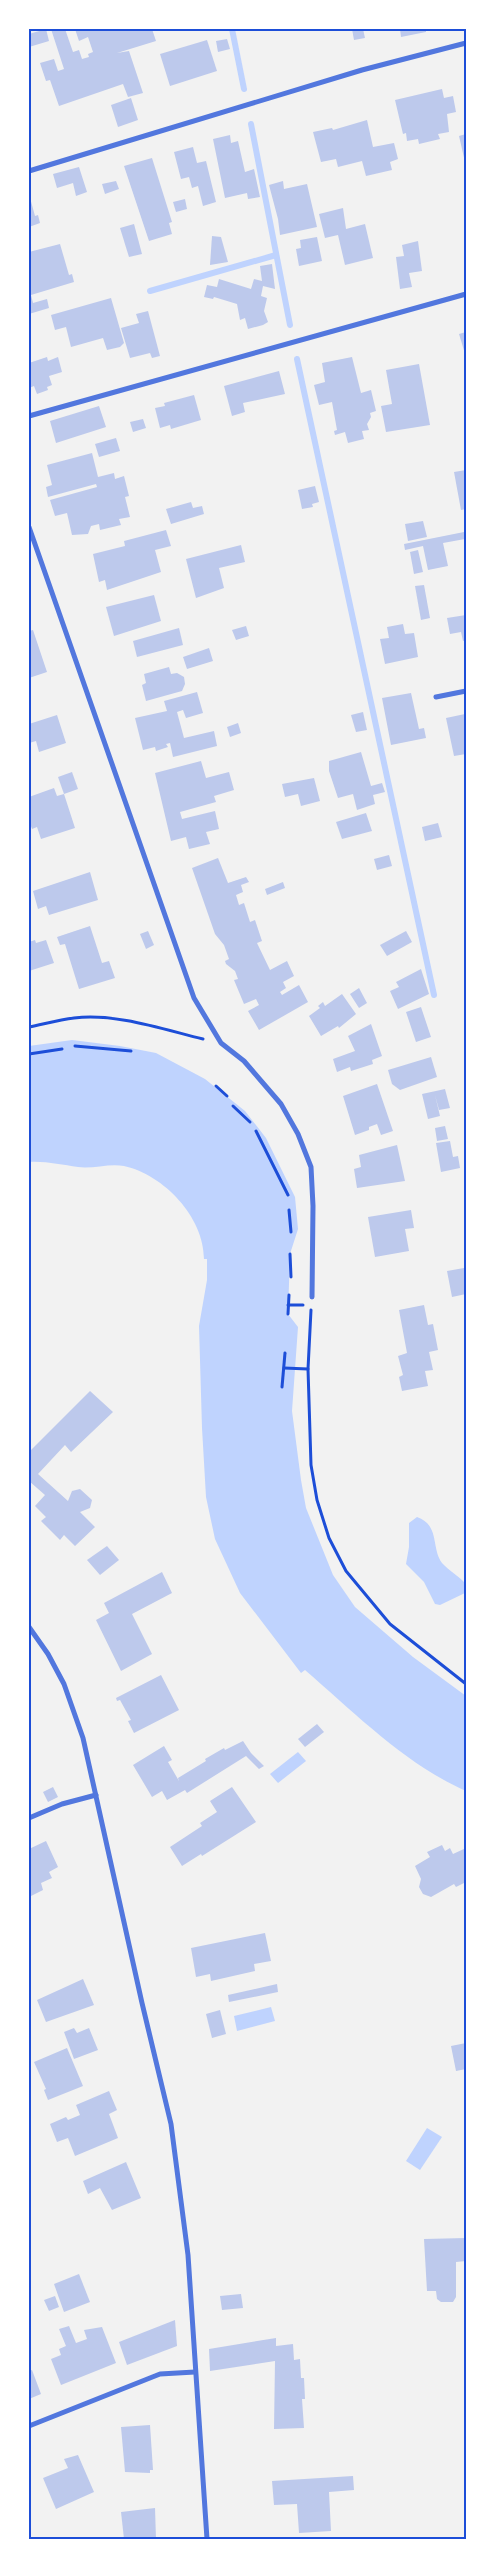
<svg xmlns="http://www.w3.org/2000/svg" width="495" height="2568" viewBox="0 0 495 2568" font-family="'Source Serif 4',serif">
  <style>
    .water { fill: #bfd3fe }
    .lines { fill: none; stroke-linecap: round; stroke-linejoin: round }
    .stream { stroke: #bfd3fe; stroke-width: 6 }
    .building { fill: #bdc9ec }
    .path { stroke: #1d4ed8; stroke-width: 3 }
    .minor { stroke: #5277de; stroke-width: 5 }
    .neatline { fill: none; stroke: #1d4ed8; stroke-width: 2 }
  </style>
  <rect width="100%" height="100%" fill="#f2f2f2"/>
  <g class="water">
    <path d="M72,1040L120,1046L156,1053L205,1079L245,1111L266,1138L295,1197L298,1229L290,1254L288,1314L298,1327L292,1411L301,1480L306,1508L333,1575L355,1607L413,1657L466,1696V1791C405,1764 356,1714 305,1670L301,1673L240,1593L215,1539L206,1497L202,1428L199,1326L207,1280V1259H204C204,1217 164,1175 124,1166C110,1163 93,1169 78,1167C62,1165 46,1161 29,1162V1046Z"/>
    <path d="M417,1517C440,1525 431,1548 442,1563C449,1571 459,1576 466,1584L465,1593L440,1605L435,1604L424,1582L406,1564L409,1547V1523Z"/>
    <polygon points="298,1752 306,1761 278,1783 270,1774"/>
    <polygon points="271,2007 275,2021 237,2031 234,2016"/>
    <polygon points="427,2128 442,2137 420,2170 406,2161"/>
  </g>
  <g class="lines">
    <g class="stream">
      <polyline points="232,29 244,89"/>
      <polyline points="251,124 290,325"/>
      <polyline points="150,291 276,255"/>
      <polyline points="297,359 434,995"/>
    </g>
  </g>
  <g class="building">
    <polygon points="46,29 49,41 29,47 29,34"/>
    <polygon points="51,29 65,29 73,52 79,50 82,59 89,57 88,54 93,52 88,37 79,41 75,29 152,29 156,41 117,53 129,51 143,93 128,97 123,84 59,106 50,80 46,81 40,63 54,59 58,71 64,69"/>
    <polygon points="352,29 363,29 365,38 354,40"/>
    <polygon points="400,29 426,29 426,32 401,37"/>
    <polygon points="227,39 230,49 218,52 216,41"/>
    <polygon points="207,40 217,71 170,86 160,54"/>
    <polygon points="442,89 444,98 453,96 456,112 447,114 449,132 438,134 440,139 419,144 418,139 407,141 406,133 403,134 395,100"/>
    <polygon points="131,98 138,120 118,127 111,105"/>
    <polygon points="367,120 373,147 394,143 398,159 390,162 392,170 366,176 362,161 338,167 336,159 321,162 313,132 332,128 333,130"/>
    <polygon points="466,134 466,162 465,162 459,136"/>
    <polygon points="230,135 231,143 238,141 245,172 254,169 260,197 248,199 247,193 225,198 213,139"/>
    <polygon points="193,147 197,163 206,161 216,202 203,206 198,186 192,188 189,177 181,179 174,152"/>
    <polygon points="152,158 172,222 169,223 172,234 149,241 124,166"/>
    <polygon points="79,167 87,192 76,196 73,183 57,188 53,174"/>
    <polygon points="116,181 119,189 105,194 102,184"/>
    <polygon points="283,181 284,189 307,184 317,227 280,235 278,219 269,185"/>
    <polygon points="29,194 35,216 38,215 40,223 29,227"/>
    <polygon points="185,199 187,209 176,212 173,202"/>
    <polygon points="343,208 346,229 365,224 373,258 345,265 338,235 325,238 319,214"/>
    <polygon points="134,224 142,254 129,257 120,228"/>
    <polygon points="212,236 221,237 228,262 210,265"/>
    <polygon points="317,237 322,261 299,266 296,249 301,248 300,240"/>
    <polygon points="418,241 422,271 409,273 412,287 400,289 396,257 404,256 402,245"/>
    <polygon points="60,244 69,275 72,274 74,282 31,295 33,303 47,299 49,308 29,314 29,252"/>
    <polygon points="272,264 275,289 263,286 261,296 267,298 264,311 268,322 263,325 248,329 245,318 240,320 237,304 214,297 213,299 204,297 207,285 217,287 219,279 251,289 254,279 262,281 260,266"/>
    <polygon points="111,298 124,343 120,347 107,350 103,338 71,347 66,327 55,330 51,315"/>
    <polygon points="148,311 160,356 152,358 150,353 130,358 121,328 139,323 136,314"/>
    <polygon points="466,332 466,357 459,334"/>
    <polygon points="47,357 48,361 58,357 62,372 49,376 52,385 47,387 48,390 37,394 34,386 29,388 29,363"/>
    <polygon points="352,357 361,393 371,390 376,411 370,413 371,417 367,424 369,430 362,431 364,439 348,443 345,432 335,435 334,431 337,430 332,402 319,405 314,385 325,382 322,363"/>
    <polygon points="419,364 430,425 386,432 381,406 392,404 386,370"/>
    <polygon points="279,371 285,394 243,403 245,412 232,416 224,386"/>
    <polygon points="194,395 201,420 171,429 170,425 160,428 155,408 165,406 164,403"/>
    <polygon points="99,406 106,427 56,443 50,421"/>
    <polygon points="143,419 146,428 133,432 130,422"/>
    <polygon points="116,438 120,451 99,457 95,444"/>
    <polygon points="92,453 98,477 114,473 115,479 124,476 129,496 125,497 130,517 119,519 121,525 100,530 99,524 91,526 88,534 72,535 67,513 55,516 50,500 97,487 96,484 48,497 46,487 52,485 47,465"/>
    <polygon points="466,470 466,509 461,510 454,472"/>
    <polygon points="315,486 319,502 312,504 313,507 302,509 298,490"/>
    <polygon points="191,502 193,508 202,506 204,514 171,524 166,509"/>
    <polygon points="423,521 427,537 408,541 405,524"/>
    <polygon points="166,530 171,546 155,550 161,572 107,590 105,580 99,582 93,554 125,546 124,541"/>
    <polygon points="464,532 465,539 443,543 448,566 428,570 423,546 405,550 404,544"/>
    <polygon points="241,545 245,562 219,568 224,588 196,598 186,559"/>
    <polygon points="418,550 423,572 414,574 410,552"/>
    <polygon points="424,585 430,618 421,620 415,586"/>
    <polygon points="154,595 161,621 114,636 106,607"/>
    <polygon points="466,615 466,640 463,641 461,632 450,634 447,618"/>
    <polygon points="403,624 405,634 414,633 418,657 385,664 380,639 389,638 387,627"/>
    <polygon points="246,626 249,636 236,640 232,630"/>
    <polygon points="179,628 183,645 137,657 133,641"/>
    <polygon points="33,630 47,672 29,678 29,631"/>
    <polygon points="209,648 213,661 187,669 183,657"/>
    <polygon points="169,667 171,674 177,673 184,677 185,684 182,691 146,701 142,685 146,683 144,674"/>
    <polygon points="197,692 203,713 186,718 183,710 177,712 184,738 214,731 217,746 173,757 170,743 166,744 168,747 156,751 155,747 143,750 135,718 167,711 164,701"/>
    <polygon points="411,693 419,729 424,728 426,738 391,745 382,698"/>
    <polygon points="363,712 367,730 356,732 351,715"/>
    <polygon points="465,714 466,754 454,756 446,718"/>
    <polygon points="57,715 66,743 39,752 36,741 29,743 29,724"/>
    <polygon points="238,723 241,733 230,737 227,727"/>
    <polygon points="361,752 371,786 382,783 385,792 373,795 375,804 357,810 353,794 338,798 329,771 329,761"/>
    <polygon points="201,761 206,778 229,772 234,790 214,796 216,802 180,812 182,819 215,811 219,829 206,832 210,844 189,849 186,837 171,841 155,773"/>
    <polygon points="72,772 78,789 64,794 58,777"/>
    <polygon points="314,778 320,801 301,806 298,794 285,797 282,784"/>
    <polygon points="54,788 57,796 64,794 75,828 41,839 37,827 32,829 29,821 29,797"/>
    <polygon points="366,813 372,831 342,839 336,822"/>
    <polygon points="438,823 442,837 425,841 422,827"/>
    <polygon points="389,855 392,866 377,870 374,859"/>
    <polygon points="218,858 228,883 246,877 249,882 241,885 243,892 236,895 239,905 244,903 250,922 255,920 262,941 257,943 270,970 287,961 294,976 283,982 286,988 280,992 282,995 299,985 308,1002 259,1030 248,1011 259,1005 256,999 244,1004 234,980 238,979 235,971 226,964 225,961 229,959 224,945 215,934 192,868"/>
    <polygon points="90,872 98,900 49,915 46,906 38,909 33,891"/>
    <polygon points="283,882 285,888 267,895 265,889"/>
    <polygon points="90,926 102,963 109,961 115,978 79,989 65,944 60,945 57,937"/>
    <polygon points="148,931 154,945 146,949 140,934"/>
    <polygon points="406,931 412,942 387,956 380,945"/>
    <polygon points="35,940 36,943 46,940 54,963 29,971 29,942"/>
    <polygon points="421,969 429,994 398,1009 390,991 399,987 396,982"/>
    <polygon points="359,988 367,1003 359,1008 350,994"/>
    <polygon points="342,994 356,1014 339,1028 338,1026 321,1036 309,1016 320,1008 318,1006 323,1002 325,1006"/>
    <polygon points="421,1007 431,1037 416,1042 406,1012"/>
    <polygon points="371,1024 382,1056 372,1060 373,1064 351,1071 350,1067 337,1072 333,1059 355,1051 348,1036"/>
    <polygon points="431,1057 437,1077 400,1090 392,1084 388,1070"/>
    <polygon points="377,1084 393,1131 381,1135 377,1124 369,1127 369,1130 355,1135 343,1096"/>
    <polygon points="445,1089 450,1108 439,1110 435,1095 440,1116 428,1119 422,1094"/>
    <polygon points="445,1126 448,1139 437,1141 435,1128"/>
    <polygon points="450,1141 453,1157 458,1156 460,1168 441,1172 436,1143"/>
    <polygon points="397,1145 405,1181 357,1188 354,1169 361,1167 359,1155"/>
    <polygon points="411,1210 414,1228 405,1229 409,1251 375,1257 368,1217"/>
    <polygon points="464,1268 466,1294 452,1297 447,1271"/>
    <polygon points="424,1305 428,1325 433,1324 438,1350 429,1352 433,1370 425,1371 428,1386 402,1391 399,1377 403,1375 398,1356 407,1353 399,1310"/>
    <polygon points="90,1391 113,1412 71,1452 65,1445 38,1474 68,1501 72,1491 80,1489 92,1500 90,1508 80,1512 95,1527 75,1546 64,1535 60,1540 41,1521 46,1517 35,1506 45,1495 29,1481 29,1452"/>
    <polygon points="107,1546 119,1560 100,1575 87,1560"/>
    <polygon points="162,1572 172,1593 132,1614 152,1654 121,1671 96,1620 109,1613 104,1603"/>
    <polygon points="161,1675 179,1710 134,1733 128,1721 131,1720 120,1700 117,1701 116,1698"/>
    <polygon points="317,1724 324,1732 305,1747 298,1739"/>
    <polygon points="243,1741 251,1753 264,1766 259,1769 246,1756 187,1793 185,1790 167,1800 162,1791 152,1797 133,1765 164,1746 172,1760 168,1762 179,1781 178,1778 206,1761 205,1759 224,1748 225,1750"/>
    <polygon points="53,1787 58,1797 48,1802 43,1792"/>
    <polygon points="232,1787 256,1822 202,1856 201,1854 182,1866 170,1847 202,1826 200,1823 217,1812 210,1801"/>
    <polygon points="46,1841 58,1867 49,1872 52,1878 41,1883 43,1890 29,1897 29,1849"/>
    <polygon points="442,1845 445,1851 450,1848 453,1854 466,1848 466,1882 456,1887 454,1884 431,1897 423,1894 419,1887 421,1879 415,1866 430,1857 427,1852"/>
    <polygon points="265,1933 271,1961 254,1964 255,1971 211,1981 210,1974 196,1977 191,1948"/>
    <polygon points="83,1979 94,2005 46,2022 37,2000"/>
    <polygon points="277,1984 278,1992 229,2002 228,1995"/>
    <polygon points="220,2010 226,2034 212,2038 206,2014"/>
    <polygon points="74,2028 77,2033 89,2028 98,2050 74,2059 64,2032"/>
    <polygon points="466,2043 466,2069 456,2071 451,2046"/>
    <polygon points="67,2048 83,2086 48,2100 44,2090 46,2089 34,2062"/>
    <polygon points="109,2091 117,2110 109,2114 118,2138 75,2156 68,2138 57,2142 50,2124 66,2117 68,2120 80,2115 76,2105"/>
    <polygon points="126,2162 141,2198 112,2210 100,2188 88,2194 83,2181"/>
    <polygon points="466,2238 466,2261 456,2262 456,2297 453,2302 441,2302 437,2299 436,2291 427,2291 424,2239"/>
    <polygon points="79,2274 90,2302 64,2312 54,2284"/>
    <polygon points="241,2294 243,2308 222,2310 220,2296"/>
    <polygon points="55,2296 59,2307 49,2311 44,2300"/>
    <polygon points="175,2320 177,2346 127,2365 119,2342"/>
    <polygon points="69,2326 76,2343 87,2339 84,2330 102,2327 116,2363 61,2385 51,2359 61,2355 59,2349 66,2346 59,2329"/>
    <polygon points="276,2338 276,2346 293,2344 294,2360 300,2359 301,2378 304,2378 305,2399 302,2399 304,2428 274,2429 275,2361 210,2371 209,2349"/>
    <polygon points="32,2370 41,2394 29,2399 29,2371"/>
    <polygon points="150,2425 153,2470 150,2470 150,2473 125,2472 121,2427"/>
    <polygon points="78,2455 94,2492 56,2509 43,2478 68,2468 64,2459"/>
    <polygon points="353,2476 354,2490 329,2492 331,2531 299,2533 297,2504 274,2505 272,2481"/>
    <polygon points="155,2508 156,2539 124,2539 121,2512"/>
  </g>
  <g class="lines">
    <g class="path">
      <path d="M29,1027C44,1024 59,1020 74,1018C116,1013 162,1029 203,1039"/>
      <polyline points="75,1046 131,1051"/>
      <polyline points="29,1054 62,1049"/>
      <polyline points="216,1086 227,1096"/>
      <polyline points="233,1106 250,1122"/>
      <polyline points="256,1131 288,1195"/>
      <polyline points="289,1210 291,1232"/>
      <polyline points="290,1254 291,1277"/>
      <polyline points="288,1305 303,1305"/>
      <polyline points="311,1310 308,1369 311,1465 317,1500 329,1538 346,1571 390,1624 466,1684"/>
      <polyline points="288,1314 289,1295"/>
      <polyline points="284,1368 308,1369"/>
      <polyline points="282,1387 285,1353"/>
    </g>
    <g class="minor">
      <polyline points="29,171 362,70 466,43"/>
      <polyline points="29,416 466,294"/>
      <polyline points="29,527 194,998 221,1043 244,1061 281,1104 298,1134 311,1167 313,1206 312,1297"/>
      <polyline points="436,697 466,691"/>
      <polyline points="29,1627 48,1654 64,1684 83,1738 142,2003 171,2124 188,2255 207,2539"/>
      <polyline points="29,1818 62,1804 96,1795"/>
      <polyline points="29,2426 160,2374 195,2372"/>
    </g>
  </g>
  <rect width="495" height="2568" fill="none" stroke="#ffffff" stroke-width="60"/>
  <rect x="30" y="30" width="435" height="2508" class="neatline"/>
</svg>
